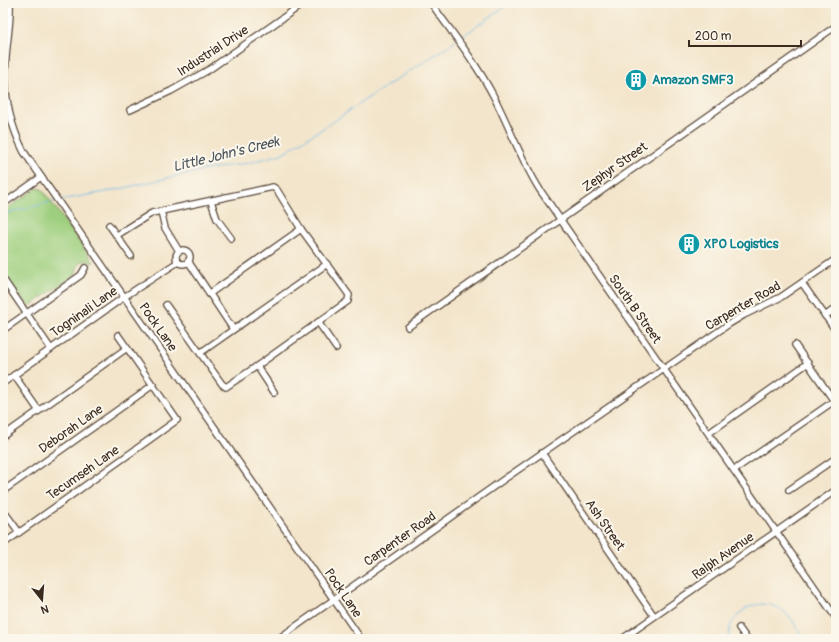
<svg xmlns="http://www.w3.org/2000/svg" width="839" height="642" viewBox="0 0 839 642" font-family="Pangolin,sans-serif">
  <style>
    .green { fill: #9ecf7e; stroke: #6c7c4e }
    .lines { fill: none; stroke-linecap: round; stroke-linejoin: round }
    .stream { stroke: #72b9e9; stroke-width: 1 }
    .minor-casing { stroke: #574638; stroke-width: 8 }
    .minor { stroke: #fff; stroke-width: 5.5 }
    .labels { text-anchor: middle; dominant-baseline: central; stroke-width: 4; stroke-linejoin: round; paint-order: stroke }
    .street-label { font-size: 13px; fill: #3b2a1e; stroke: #fbf7ec }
    .culture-label { font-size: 13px; font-weight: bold; fill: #0d838f; stroke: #fbf7ec; text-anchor: start }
    .water-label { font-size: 14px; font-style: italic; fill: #4c555b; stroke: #fbf7ec }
  </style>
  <rect width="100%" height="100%" fill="#fbf7ec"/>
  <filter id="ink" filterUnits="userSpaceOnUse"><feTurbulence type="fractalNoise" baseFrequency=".025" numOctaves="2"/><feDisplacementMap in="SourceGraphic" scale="8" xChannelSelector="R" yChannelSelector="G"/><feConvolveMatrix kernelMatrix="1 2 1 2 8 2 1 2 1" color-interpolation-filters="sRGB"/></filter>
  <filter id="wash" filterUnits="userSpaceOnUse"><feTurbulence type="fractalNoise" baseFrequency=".012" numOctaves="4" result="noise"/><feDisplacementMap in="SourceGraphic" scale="16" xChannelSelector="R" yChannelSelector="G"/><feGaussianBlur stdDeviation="0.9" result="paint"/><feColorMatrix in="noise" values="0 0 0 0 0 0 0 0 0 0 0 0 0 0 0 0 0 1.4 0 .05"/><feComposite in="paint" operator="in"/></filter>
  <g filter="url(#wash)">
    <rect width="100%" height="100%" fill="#f3e5cb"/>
    <polygon class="green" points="37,188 42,189 94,262 91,263 88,261 81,261 79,263 75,275 30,306 27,306 3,272 3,211"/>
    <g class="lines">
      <g class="stream">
        <polyline points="460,38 510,3"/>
        <polyline points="60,200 111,191 203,170 248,163 281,154 330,124 365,100 456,41"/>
        <polyline points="3,214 55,201"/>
        <path d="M728,639C729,634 730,629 731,624C732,622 735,619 737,617C748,601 773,600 787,614C794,621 799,631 804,639"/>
        <polyline points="834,639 836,636"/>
      </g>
    </g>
  </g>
  <g filter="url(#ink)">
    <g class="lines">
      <g class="minor-casing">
        <g id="minor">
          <path d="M10,3C11,22 7,39 6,58C3,91 9,123 24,152L361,639"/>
          <path d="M431,3C453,34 477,64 494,97C510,128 521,160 540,190L836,618"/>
          <polyline points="130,110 171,91 210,69 304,3"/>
          <polyline points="211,201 217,219 231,238"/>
          <polyline points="3,204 41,177"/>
          <polyline points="161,211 165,228 179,251"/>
          <polyline points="109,225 131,256"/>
          <polyline points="117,235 152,213 273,187 277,190 301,229 349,295 348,301 257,366 226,387 222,384 166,305"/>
          <circle cx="183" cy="257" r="7"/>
          <polyline points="188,261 233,329"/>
          <polyline points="3,279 51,349"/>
          <polyline points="802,283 836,331"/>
          <polyline points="209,294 301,229"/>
          <polyline points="825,316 836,308"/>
          <polyline points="318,322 336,348"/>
          <polyline points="408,327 836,26"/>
          <polyline points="3,330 81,275 85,268"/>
          <polyline points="795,345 836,404"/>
          <polyline points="200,353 327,264"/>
          <polyline points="257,366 274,392"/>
          <polyline points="14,375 39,411"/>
          <polyline points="3,383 124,297 178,262"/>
          <polyline points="709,433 808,363"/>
          <polyline points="3,436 127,348"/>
          <polyline points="542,453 654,616"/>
          <polyline points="734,470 834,401"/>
          <polyline points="789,490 836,458"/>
          <polyline points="3,491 153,385"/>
          <polyline points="3,510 19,532"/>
          <polyline points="3,544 177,420 118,335"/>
          <polyline points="739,628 747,639"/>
          <polyline points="278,639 503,480 729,324 744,315 781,297 836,259"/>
          <polyline points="622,639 836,490"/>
        </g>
      </g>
      <use href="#minor" class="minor"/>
    </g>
  </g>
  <defs>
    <g id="building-disc" transform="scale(1.15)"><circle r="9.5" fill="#0f9aa8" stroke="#fbf7ec"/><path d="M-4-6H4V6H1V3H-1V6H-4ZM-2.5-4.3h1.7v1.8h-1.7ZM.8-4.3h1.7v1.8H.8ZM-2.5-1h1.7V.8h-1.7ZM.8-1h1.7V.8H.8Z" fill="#fff"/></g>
  </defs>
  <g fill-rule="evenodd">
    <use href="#building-disc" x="636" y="80"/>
    <use href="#building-disc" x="689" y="244"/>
  </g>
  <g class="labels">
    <g class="street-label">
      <text transform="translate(213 51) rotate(-33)">Industrial Drive</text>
      <text transform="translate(615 167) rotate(-35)">Zephyr Street</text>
      <text transform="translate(743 306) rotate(-30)">Carpenter Road</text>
      <text transform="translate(635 309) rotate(55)">South B Street</text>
      <text transform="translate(84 312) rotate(-35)">Togninali Lane</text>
      <text transform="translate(158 327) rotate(55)">Pock Lane</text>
      <text transform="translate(71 429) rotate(-35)">Deborah Lane</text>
      <text transform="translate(83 473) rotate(-35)">Tecumseh Lane</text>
      <text transform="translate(605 525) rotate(55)">Ash Street</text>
      <text transform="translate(400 539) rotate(-35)">Carpenter Road</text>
      <text transform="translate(723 556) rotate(-35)">Ralph Avenue</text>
      <text transform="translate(343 593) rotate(56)">Pock Lane</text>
    </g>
    <g class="culture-label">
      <text x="652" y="80">Amazon SMF3</text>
      <text x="704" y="244">XPO Logistics</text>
    </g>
    <g class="water-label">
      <text transform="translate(226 154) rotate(-14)">Little John's Creek</text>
    </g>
  </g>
  <rect width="839" height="642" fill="none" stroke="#fbf7ec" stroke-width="16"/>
  <g transform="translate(42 600) rotate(163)" stroke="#fbf7ec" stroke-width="3" paint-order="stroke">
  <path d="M0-3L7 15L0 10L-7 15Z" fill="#3b2a1e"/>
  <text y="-6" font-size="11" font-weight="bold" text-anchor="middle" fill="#3b2a1e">N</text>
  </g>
  <path d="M689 40v6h112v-6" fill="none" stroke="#3b2a1e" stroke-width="2"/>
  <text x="695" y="40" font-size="12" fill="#3b2a1e" stroke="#fbf7ec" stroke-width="3" paint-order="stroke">200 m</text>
</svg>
